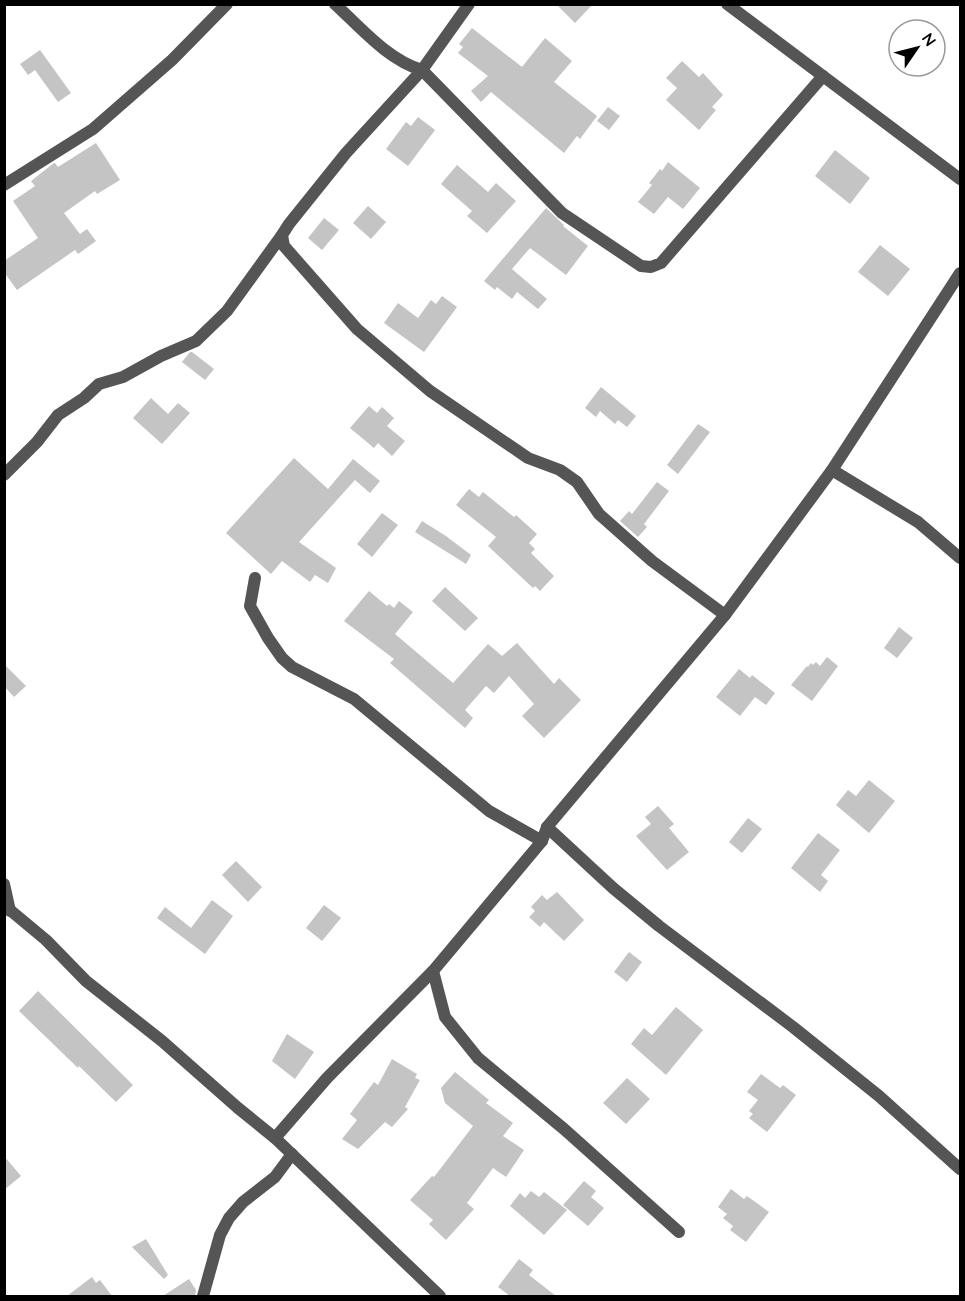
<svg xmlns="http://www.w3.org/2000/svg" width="965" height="1301" viewBox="0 0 965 1301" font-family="Quicksand,sans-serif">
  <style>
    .building { fill: #c4c4c4 }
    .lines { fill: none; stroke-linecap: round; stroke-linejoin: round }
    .street { stroke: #555; stroke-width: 12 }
  </style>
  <rect width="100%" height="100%" fill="#fff"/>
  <g class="building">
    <polygon points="556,4 593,4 575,23"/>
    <polygon points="472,28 522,67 545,38 572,61 554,82 597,116 580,139 577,136 564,153 491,92 481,102 471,91 488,76 458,53 463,47 459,44"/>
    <polygon points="40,50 71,93 58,102 35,70 28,75 20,64"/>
    <polygon points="682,61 699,77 703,73 723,95 712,107 716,110 699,130 666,100 677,88 666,78"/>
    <polygon points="608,107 620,116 609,130 597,121"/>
    <polygon points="418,117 435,130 408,166 386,149 406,122 411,126"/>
    <polygon points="96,143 120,180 97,194 95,191 64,213 80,234 87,229 96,241 78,254 75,250 17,290 4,272 4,261 38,238 13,201 35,186 31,181 54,163 55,163 58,167"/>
    <polygon points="835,150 870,178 850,204 815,176"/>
    <polygon points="668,162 700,188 683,209 668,197 654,214 638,202 652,185 649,183 660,169 662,171"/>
    <polygon points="457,165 488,192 496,183 516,201 487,233 467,216 472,211 441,184"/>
    <polygon points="368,206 386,222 371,239 353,223"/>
    <polygon points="546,208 564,225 563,226 588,246 566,275 530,248 512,269 547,299 538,309 517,292 512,299 497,287 495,290 484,281"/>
    <polygon points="324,218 339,230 322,250 308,238"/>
    <polygon points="880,245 910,269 888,296 858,272"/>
    <polygon points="442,296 457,307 424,352 384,323 398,303 418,318 431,300 436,304"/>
    <polygon points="190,352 192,352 214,369 205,380 182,362"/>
    <polygon points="601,387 636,416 627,427 618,420 615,424 600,411 596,417 585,408"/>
    <polygon points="151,398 168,414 178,403 190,413 162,444 133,418"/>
    <polygon points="369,406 377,413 382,407 394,418 387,426 405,441 392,456 378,443 374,448 350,428"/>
    <polygon points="698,424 710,432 678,474 667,465"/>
    <polygon points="294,458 328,489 353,459 380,481 370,493 355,480 299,542 336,568 328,583 315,575 310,582 282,561 271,574 226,533"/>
    <polygon points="657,482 669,491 644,524 647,527 638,537 620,521 629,511 632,514"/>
    <polygon points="469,489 479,497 483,492 514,517 516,515 537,534 529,543 535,549 531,553 554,576 540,591 535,586 533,588 488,546 496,537 456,505"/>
    <polygon points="382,513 398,525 372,557 357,544"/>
    <polygon points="422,521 446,536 471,555 466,564 415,532"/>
    <polygon points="445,587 478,618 465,631 432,601"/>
    <polygon points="369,591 387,606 389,604 394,608 399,601 413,612 395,634 453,683 488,644 502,656 517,643 554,684 559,678 581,700 544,738 522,716 534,704 509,676 494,693 486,686 465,710 473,718 465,728 390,663 394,659 344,621"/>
    <polygon points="899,627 913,638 897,658 884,648"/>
    <polygon points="827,657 838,666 812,701 791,685 807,666 808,667 811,663 813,665 816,662 820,666"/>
    <polygon points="4,664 26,686 14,697 4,686"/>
    <polygon points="739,669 750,678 752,675 775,693 766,705 755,697 740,716 716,697"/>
    <polygon points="869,780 895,801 869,833 836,805 848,790 856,796"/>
    <polygon points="658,806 674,824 669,828 689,852 667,870 636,836 651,824 645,817"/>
    <polygon points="748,818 762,829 742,853 729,842"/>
    <polygon points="818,833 840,850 821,875 828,881 820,892 791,868"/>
    <polygon points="236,861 262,887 248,902 222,875"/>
    <polygon points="557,892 584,920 564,941 544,922 540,927 529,917 535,911 531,907 542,895 547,900"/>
    <polygon points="212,900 233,916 205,954 157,918 165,907 191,928"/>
    <polygon points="324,905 341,918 322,941 306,928"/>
    <polygon points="629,952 642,962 627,982 614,972"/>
    <polygon points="38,991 133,1085 116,1102 79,1066 78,1068 19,1011"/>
    <polygon points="676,1007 703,1030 666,1075 631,1044 644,1028 652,1035"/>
    <polygon points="287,1034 314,1052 295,1079 272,1061"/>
    <polygon points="392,1059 417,1074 415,1078 420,1080 405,1107 408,1109 392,1127 385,1122 358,1149 342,1139 357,1120 350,1114 374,1082 378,1085"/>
    <polygon points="455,1072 489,1100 486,1103 513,1123 503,1136 524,1150 506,1177 493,1168 467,1203 474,1209 446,1240 429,1224 433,1220 410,1200 432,1176 434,1177 473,1126 445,1103 441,1088"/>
    <polygon points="761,1074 780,1088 783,1085 796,1095 767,1132 749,1118 753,1114 749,1111 758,1100 747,1092"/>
    <polygon points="627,1078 650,1099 626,1124 603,1103"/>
    <polygon points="4,1156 21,1176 4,1190"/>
    <polygon points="584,1181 596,1191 591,1197 604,1208 588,1226 563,1205"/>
    <polygon points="731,1189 744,1199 747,1196 769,1212 746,1242 730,1230 733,1226 723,1218 727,1214 718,1207"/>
    <polygon points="531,1191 539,1197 544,1192 567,1210 544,1235 510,1206 520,1193 525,1198"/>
    <polygon points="146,1239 168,1275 164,1279 132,1247"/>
    <polygon points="519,1259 533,1270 529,1275 556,1296 510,1296 498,1287"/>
    <polygon points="92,1277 96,1283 100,1280 112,1296 67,1296"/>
    <polygon points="189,1279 196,1290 195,1296 163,1296"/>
  </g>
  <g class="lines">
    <g class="street">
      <path d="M335,4C361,28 388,60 422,70L562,213L641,266L651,267L661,263L823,76"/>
      <polyline points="469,4 422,70 346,153 289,224 282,235 284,246 357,329 430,391 528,458 560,470 577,482 599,514 652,561 725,615"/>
      <polyline points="727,4 960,179"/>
      <polyline points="4,185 93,129 172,60 227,4"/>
      <polyline points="832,470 918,522 960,558"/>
      <polyline points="4,475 37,442 58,415 84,398 99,384 123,377 161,356 196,341 227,311 282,235"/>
      <polyline points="255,578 250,606 268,638 282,658 292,667 354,699 489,811 542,841"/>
      <polyline points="547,827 613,888 659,926 793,1027 879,1096 960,1169"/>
      <polyline points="4,884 10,911"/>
      <polyline points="4,905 46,940 86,981 162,1041 238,1108 275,1138 440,1296"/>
      <polyline points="433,971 445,1017 478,1058 564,1129 679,1232"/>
      <polyline points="275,1138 327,1078 433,971 542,841 547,827 725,615 832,470 960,273"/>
      <polyline points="203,1296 220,1235 229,1218 243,1202 275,1177 292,1154"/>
    </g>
  </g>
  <rect width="965" height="1301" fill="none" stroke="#000000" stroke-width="12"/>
  <g transform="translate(917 48) rotate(55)"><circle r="28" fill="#ffffff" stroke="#999999" stroke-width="1.5"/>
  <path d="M0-4.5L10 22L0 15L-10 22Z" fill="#000000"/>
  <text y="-9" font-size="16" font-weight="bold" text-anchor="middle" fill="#000000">N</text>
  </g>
</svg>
